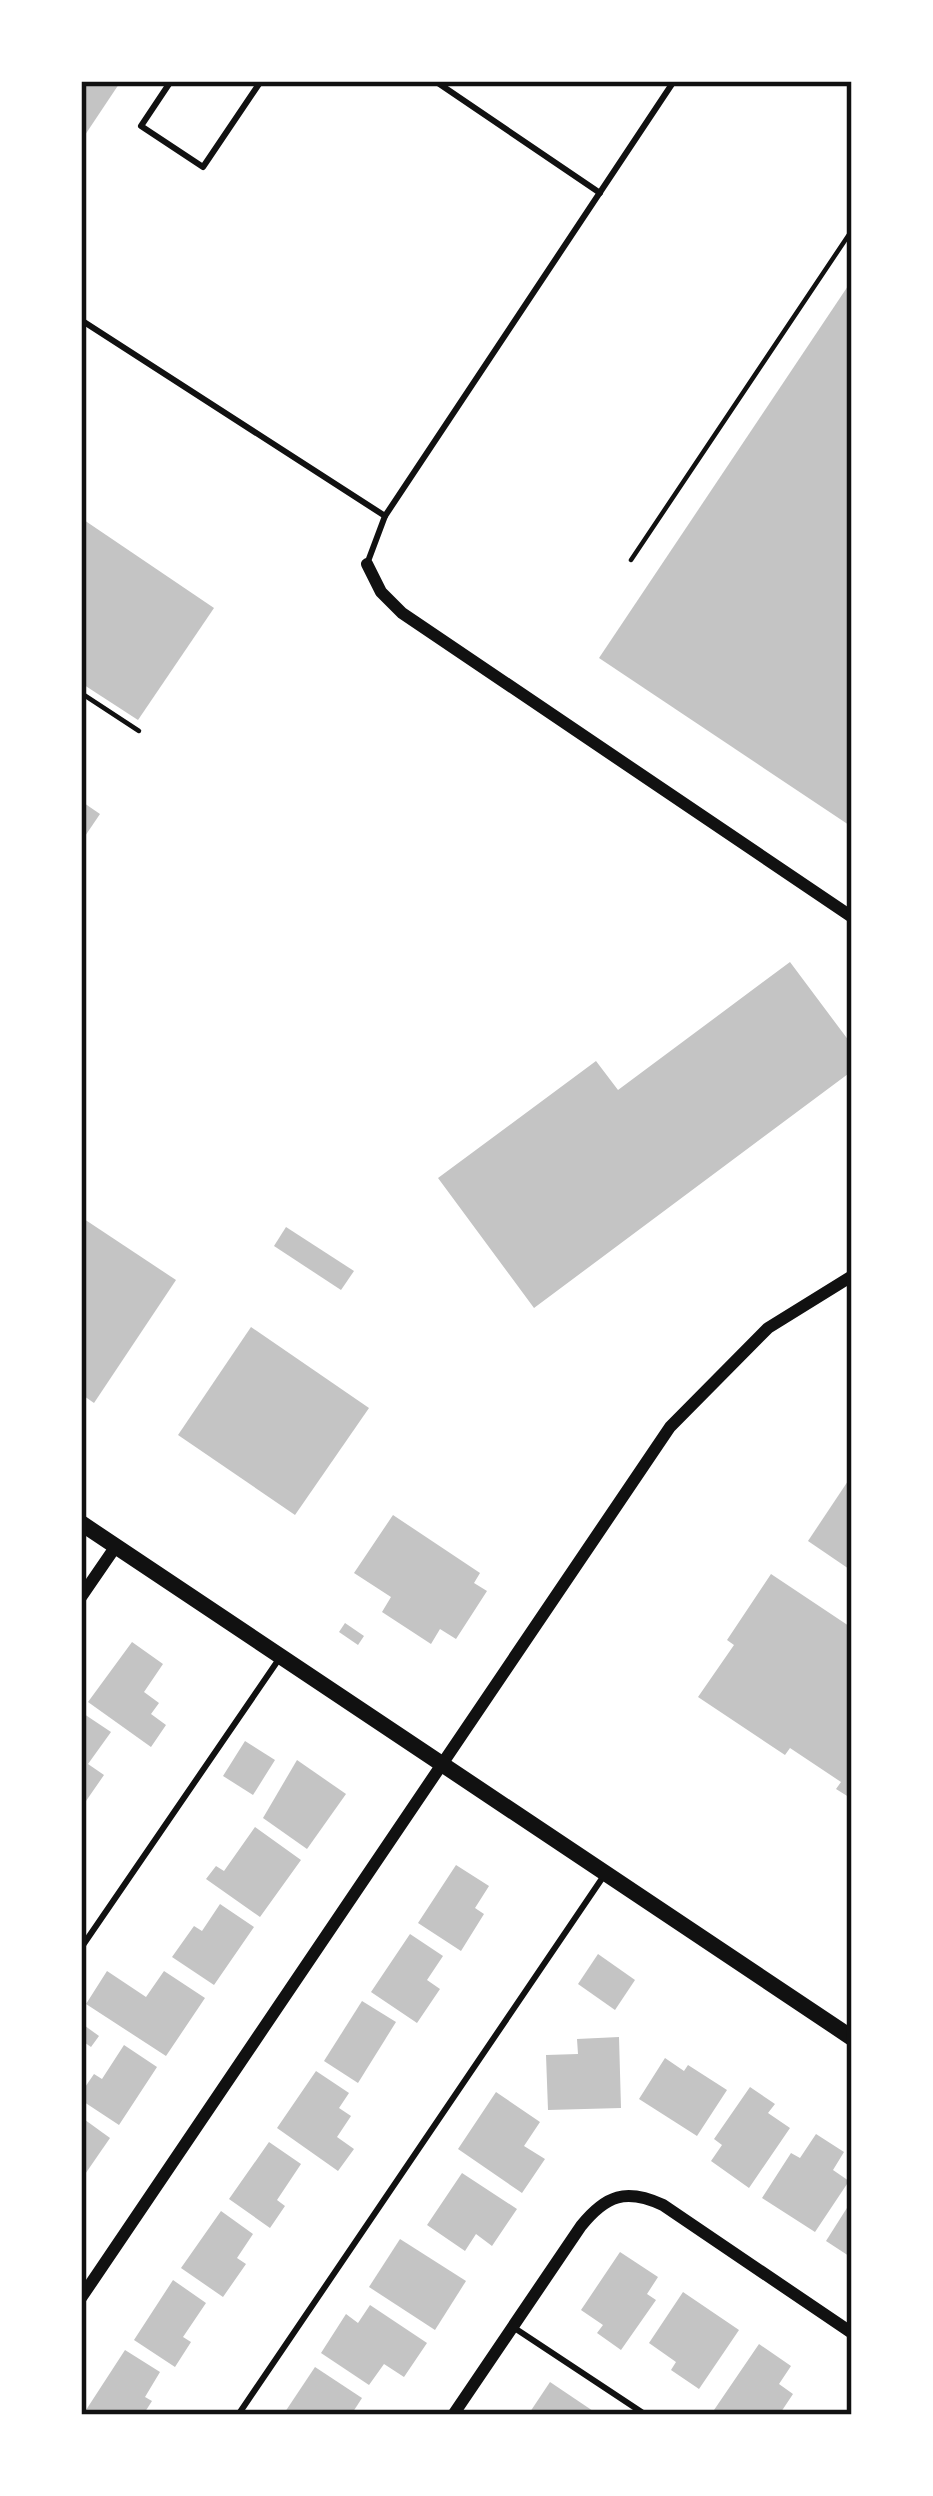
<svg xmlns="http://www.w3.org/2000/svg" width="933" height="2496" viewBox="0 0 933 2496" font-family="Mulish,sans-serif">
  <style>
    .building { fill: #c4c4c4 }
    .lines { fill: none; stroke-linecap: round; stroke-linejoin: round }
    .path { stroke: #111; stroke-width: 4.5 }
    .service { stroke: #111; stroke-width: 6 }
    .minor { stroke: #111; stroke-width: 12 }
    .secondary { stroke: #111; stroke-width: 16 }
    .neatline { fill: none; stroke: #111; stroke-width: 4.5 }
  </style>
  <rect width="100%" height="100%" fill="#fff"/>
  <g class="building">
    <polygon points="81,81 121,81 81,141"/>
    <polygon points="852,280 852,827 599,658"/>
    <polygon points="81,518 214,608 138,720 81,683"/>
    <polygon points="81,801 100,814 81,842"/>
    <polygon points="790,962 852,1045 852,1071 534,1308 438,1178 596,1061 618,1090"/>
    <polygon points="81,1217 176,1280 94,1403 81,1394"/>
    <polygon points="286,1227 354,1271 341,1290 274,1246"/>
    <polygon points="251,1327 369,1408 295,1515 178,1435"/>
    <polygon points="848,1481 852,1484 852,1571 808,1541"/>
    <polygon points="393,1515 480,1573 474,1583 487,1591 456,1639 440,1629 431,1644 382,1612 391,1597 354,1573"/>
    <polygon points="771,1574 852,1628 852,1799 836,1789 841,1782 790,1748 785,1755 698,1697 734,1645 727,1640"/>
    <polygon points="345,1623 364,1636 358,1645 339,1632"/>
    <polygon points="132,1642 163,1664 144,1692 159,1703 151,1714 166,1725 151,1747 88,1702"/>
    <polygon points="81,1712 111,1732 88,1764 104,1775 86,1801 81,1798"/>
    <polygon points="245,1741 275,1760 253,1795 223,1776"/>
    <polygon points="297,1760 346,1794 307,1849 263,1818"/>
    <polygon points="255,1827 301,1860 260,1917 206,1879 216,1866 224,1871"/>
    <polygon points="456,1865 489,1886 475,1908 484,1914 461,1951 418,1923"/>
    <polygon points="220,1904 254,1927 214,1985 172,1957 194,1926 202,1931"/>
    <polygon points="410,1934 443,1956 427,1980 440,1989 417,2023 371,1992"/>
    <polygon points="598,1954 635,1980 615,2010 578,1984"/>
    <polygon points="107,1971 146,1997 164,1971 205,1998 166,2056 86,2004"/>
    <polygon points="362,2001 396,2022 358,2083 324,2061"/>
    <polygon points="81,2023 99,2036 91,2047 81,2040"/>
    <polygon points="619,2037 621,2108 548,2110 546,2055 578,2054 577,2039"/>
    <polygon points="124,2045 157,2067 119,2125 81,2100 81,2093 94,2074 102,2079"/>
    <polygon points="665,2058 684,2071 688,2065 727,2090 697,2136 639,2099"/>
    <polygon points="316,2071 349,2093 339,2108 351,2116 337,2137 354,2149 338,2171 277,2128"/>
    <polygon points="750,2087 775,2104 768,2113 790,2128 749,2188 711,2161 722,2145 714,2139"/>
    <polygon points="496,2092 540,2122 524,2146 545,2159 522,2193 458,2149"/>
    <polygon points="81,2117 110,2138 81,2180"/>
    <polygon points="816,2134 844,2152 833,2170 849,2181 815,2232 762,2198 791,2153 800,2158"/>
    <polygon points="269,2142 301,2164 277,2200 285,2206 270,2228 229,2199"/>
    <polygon points="462,2173 517,2209 492,2246 476,2234 465,2251 427,2225"/>
    <polygon points="852,2200 852,2258 826,2241"/>
    <polygon points="221,2211 253,2234 237,2258 246,2264 223,2297 181,2268"/>
    <polygon points="400,2239 466,2281 435,2330 369,2287"/>
    <polygon points="620,2252 658,2277 647,2294 656,2300 621,2350 597,2333 603,2325 581,2310"/>
    <polygon points="173,2280 206,2303 183,2337 191,2342 175,2367 134,2340"/>
    <polygon points="683,2292 739,2330 699,2389 671,2370 676,2362 649,2343"/>
    <polygon points="370,2305 427,2343 404,2377 384,2364 369,2385 321,2353 346,2314 358,2323"/>
    <polygon points="759,2344 791,2366 779,2384 793,2394 779,2415 721,2415 714,2410"/>
    <polygon points="125,2350 160,2372 145,2397 152,2401 143,2415 94,2415 86,2410"/>
    <polygon points="315,2367 362,2398 351,2415 283,2415"/>
    <polygon points="550,2382 599,2415 528,2415"/>
  </g>
  <g class="lines">
    <g class="path">
      <polyline points="631,560 852,230"/>
      <polyline points="81,693 139,731"/>
    </g>
    <g class="service">
      <polyline points="171,81 141,126 203,167 261,81"/>
      <polyline points="435,81 600,193"/>
      <polyline points="81,320 385,516"/>
      <polyline points="367,564 385,516 674,81"/>
      <polyline points="81,1948 279,1659"/>
      <polyline points="516,2329 646,2415"/>
      <polyline points="238,2415 603,1877"/>
    </g>
    <g class="minor">
      <polyline points="367,564 381,592 402,613 852,917"/>
      <polyline points="81,1597 116,1546"/>
      <polyline points="81,2298 670,1427 768,1328 852,1276"/>
      <path d="M453,2415L581,2226C606,2195 626,2188 663,2205L852,2333"/>
    </g>
    <polyline class="secondary" points="81,1523 852,2038"/>
  </g>
  <rect width="933" height="2496" fill="none" stroke="#ffffff" stroke-width="168"/>
  <rect x="84" y="84" width="765" height="2328" class="neatline"/>
</svg>
